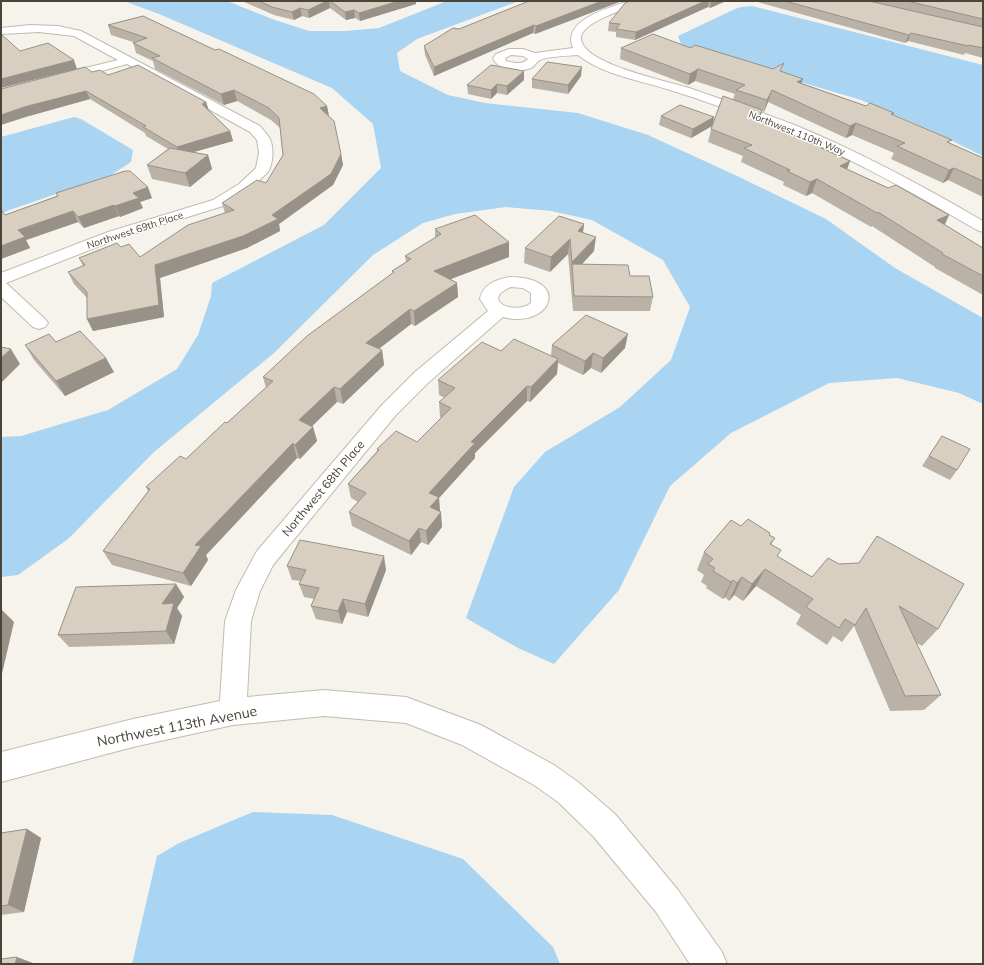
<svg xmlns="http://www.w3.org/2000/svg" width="984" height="965" viewBox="0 0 984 965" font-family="Mulish,sans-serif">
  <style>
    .water { fill: #a9d4f2 }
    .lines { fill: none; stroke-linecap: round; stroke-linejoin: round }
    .minor-casing { stroke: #c2bbae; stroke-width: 2 }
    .minor { fill: #fff; fill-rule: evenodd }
    .wall { fill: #bab2a6 }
    .shaded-wall { fill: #979187 }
    .building { fill: #d8cfc1; stroke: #979187 }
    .labels { text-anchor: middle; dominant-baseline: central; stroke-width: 3; stroke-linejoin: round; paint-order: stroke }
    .far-street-label { font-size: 10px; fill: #4b4439; stroke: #fff }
    .street-label { font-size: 12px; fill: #4b4439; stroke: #fff }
    .near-street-label { font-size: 14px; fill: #4b4439; stroke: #fff }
  </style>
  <rect width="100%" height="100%" fill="#f6f3ec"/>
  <g class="water">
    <polygon points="124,1 227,1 275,20 309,31 345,31 379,28 447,1 519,1 417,39 397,53 400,71 448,95 485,103 578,113 648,135 737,176 826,219 895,268 983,318 983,404 959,393 897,378 829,383 731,433 670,486 619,590 554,664 518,648 466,618 514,487 545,452 620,407 671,360 690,307 663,260 592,220 551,211 506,207 455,214 423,223 373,255 274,353 154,452 68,539 18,575 1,577 1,437 21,436 108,410 177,369 198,335 211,296 212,283 324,225 381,168 373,124 332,88 159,14"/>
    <polygon points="752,6 983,65 983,156 934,132 861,100 690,49 681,44 678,36 735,9 741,7"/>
    <polygon points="74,117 81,119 133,150 131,162 111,175 1,213 1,137"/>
    <polygon points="253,812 332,815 463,859 553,947 560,964 132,964 157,856 179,843"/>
  </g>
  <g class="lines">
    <g class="minor-casing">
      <g id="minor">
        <path d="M629,1H643L642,3C628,8 581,22 581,38C581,64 668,81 689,88C725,101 762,112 797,126C862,153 923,186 983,221V232L977,230C916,195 853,158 787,132C749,117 709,102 670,90C639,80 603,75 578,55C567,56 549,56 540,60C537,61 535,66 531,68C519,73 498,71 493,58L496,54L509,49H523L535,53L573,48C561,20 609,8 629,1ZM511,55L523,56L528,59C522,65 514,63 506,61L505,58Z"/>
        <path d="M30,25L58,26L81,31L260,126C263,130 268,135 270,139C274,148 273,164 268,172L249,190L223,206L120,238L6,283L45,319L48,323L45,327L39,329L33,327L1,297V273L108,232L213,200L239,184L256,168L259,153L257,140L250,132L127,64L61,82L57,81L55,78L57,75L118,60L74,36L39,32L1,34V28Z"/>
        <path d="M509,277C573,277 551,330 503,317L429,382L395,416L273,565L260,591L251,621L247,697L324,690L406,697L481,725L554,765L578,782L615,814L678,890L722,952L727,964H690L656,912L593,836L558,802L534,785L462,745L406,723L324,716L233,725L133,747L1,782V752L133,719L220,701L225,621L236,590L257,551L381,406L415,372L488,311L480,299C483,284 496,280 509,277ZM511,287L523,288L531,293V303C515,316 479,300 511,287Z"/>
      </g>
    </g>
    <use href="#minor" class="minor"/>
  </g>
  <g class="wall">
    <polygon points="242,1 416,1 416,4 360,21 355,18 346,20 330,8 309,18 302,16 294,20 274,15"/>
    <polygon points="529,1 622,1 535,34 533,33 434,76 425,55 424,46 459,29"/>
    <polygon points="630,1 726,1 710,8 708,7 635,40 616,37 616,32 608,31 609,23"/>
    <polygon points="754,1 869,1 929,15 870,1 983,1 983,58 965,53 964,55 908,41 905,43"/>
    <polygon points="143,16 327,106 329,116 341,154 343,165 333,185 279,224 280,231 247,248 160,278 164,317 93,331 87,319 87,298 74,284 68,272 83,266 79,258 121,247 140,257 225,213 222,203 266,183 283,155 280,128 271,120 237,101 224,105 155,69 153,61 136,53 133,42 111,35 108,25"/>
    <polygon points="621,48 691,48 782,72 801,83 866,106 894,113 894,115 950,143 983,158 983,197 948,180 943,183 891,159 894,153 852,135 846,138 768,102 764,112 762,111 759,120 850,161 847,169 949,215 945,225 983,248 983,295 935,268 935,267 872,226 871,227 812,193 806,196 783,185 784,182 741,162 743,156 708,142 712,126 691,138 659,125 661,116 714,117 713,124 733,99 735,94 695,81 688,85 620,59"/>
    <polygon points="92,72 108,75 206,102 209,111 230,131 233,141 193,152 208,155 212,169 190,187 152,179 147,165 168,149 146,136 145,133 90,99 29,116"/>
    <polygon points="581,76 568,94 532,88 532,79"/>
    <polygon points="524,80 507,95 497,93 491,99 468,94 467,85"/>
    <polygon points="56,193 152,198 140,202 143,208 120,217 119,216 84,228 78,222 26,240 30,248 1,259 1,211 5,215 57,196"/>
    <polygon points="584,224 583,232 594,251 582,264 630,276 653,297 650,311 573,311 568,254 550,272 524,263 525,248"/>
    <polygon points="435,229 509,242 509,257 451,279 457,283 458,297 415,326 411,324 379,349 382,350 384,365 343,404 337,402 312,426 313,427 317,441 300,459 297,458 206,555 208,560 191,586 112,565 103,551 148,491 146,487 186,459 266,388 263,377 393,273 392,271 406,262 405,256 435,238"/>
    <polygon points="56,342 114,372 65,396 34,360 25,345"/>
    <polygon points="552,345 625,348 601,373 591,368 583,375 558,363 557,374 530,402 527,401 475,453 475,458 439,498 440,512 442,527 428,545 421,542 411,555 352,526 349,512 358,502 351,498 348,484 377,451 377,449 417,442 441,418 440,417 439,402 445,398 439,395 438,380 501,351 551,356"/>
    <polygon points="942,436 957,470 950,480 922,466"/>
    <polygon points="741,526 770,533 769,535 775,538 771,545 777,556 812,577 828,558 938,629 922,646 915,642 941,695 924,710 890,711 854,626 842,642 833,636 827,645 796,624 801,615 756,586 743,601 734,595 729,601 725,597 723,599 706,588 707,586 701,582 704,575 697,570 704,552"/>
    <polygon points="287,566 386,570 368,617 347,612 342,624 316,619 311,606 314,599 304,597 299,584 301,581 292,580"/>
    <polygon points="176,584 184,597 177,608 182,616 174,644 69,647 58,635"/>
    <polygon points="27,829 41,838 24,912 1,915 1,833"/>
  </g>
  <g class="shaded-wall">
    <polygon points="327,1 329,1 330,8 309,18 308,10"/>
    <polygon points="399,1 416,1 416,4 360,21 359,13"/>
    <polygon points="602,1 622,1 535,34 536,26"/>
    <polygon points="705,1 709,1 708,7 635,40 636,32"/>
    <polygon points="711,1 726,1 710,8"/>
    <polygon points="300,8 302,16 294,20 292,12"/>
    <polygon points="354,10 355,18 346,20 345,12"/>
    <polygon points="534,25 533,33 434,76 434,67"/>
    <polygon points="911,33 908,41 905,43 909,35"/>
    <polygon points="74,60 77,69 1,88 1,79"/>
    <polygon points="582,67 581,76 568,94 568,85"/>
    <polygon points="698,69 695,81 688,85 690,74"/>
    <polygon points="524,71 524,80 507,95 507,86"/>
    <polygon points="803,79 799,90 797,82"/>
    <polygon points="497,84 497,93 491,99 491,90"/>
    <polygon points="234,90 237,101 224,105 221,94"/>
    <polygon points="772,90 768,102 764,112 767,100"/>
    <polygon points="86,91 90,99 29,116 1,125 1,115 24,107"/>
    <polygon points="206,102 209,111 202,104"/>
    <polygon points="327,106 329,117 320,108"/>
    <polygon points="762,110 759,123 758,119"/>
    <polygon points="714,117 712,126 691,138 693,129"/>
    <polygon points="856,123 852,135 846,138 850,126"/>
    <polygon points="230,131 233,141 180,156 177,147"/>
    <polygon points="341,154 343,165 333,185 279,224 280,231 247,248 160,278 164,317 93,331 87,319 155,265 272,215"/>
    <polygon points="208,155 212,169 190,187 185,173"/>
    <polygon points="850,161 845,175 840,166"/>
    <polygon points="954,168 948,180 943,183 949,170"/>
    <polygon points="817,179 812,193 806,196 810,182"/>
    <polygon points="148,187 152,198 140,202 143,208 120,217 115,206 133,193"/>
    <polygon points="114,205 119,216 84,228 78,217"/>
    <polygon points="73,211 78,222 26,240 30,248 1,259 1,246 18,230"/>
    <polygon points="949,215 942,229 937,220"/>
    <polygon points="584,224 582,239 578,231"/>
    <polygon points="596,237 594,251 573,274 572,264 570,277 572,262"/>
    <polygon points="570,239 568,254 550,272 551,257"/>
    <polygon points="509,242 509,257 435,285 434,271"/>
    <polygon points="457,283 458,297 415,326 414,311"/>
    <polygon points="410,309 411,324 368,357 366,343"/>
    <polygon points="628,334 625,348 601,373 603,358"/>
    <polygon points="11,349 20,364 1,383 1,358"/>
    <polygon points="382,350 384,365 343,404 340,389"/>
    <polygon points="593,353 591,368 583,375 585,361"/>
    <polygon points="106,358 114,372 65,396 56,381"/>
    <polygon points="558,359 557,374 530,402 531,387"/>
    <polygon points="527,386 527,401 475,453 475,458 439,498 440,512 432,522 429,493 471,442"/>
    <polygon points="334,387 337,402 303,435 299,420"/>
    <polygon points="313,427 317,441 300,459 295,445"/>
    <polygon points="293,443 297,458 206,555 208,560 191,586 183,573 195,545"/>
    <polygon points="441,512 442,527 428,545 426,531"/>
    <polygon points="419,528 421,542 411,555 409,541"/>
    <polygon points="384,556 386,570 368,617 365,604"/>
    <polygon points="765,569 756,586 743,601 752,584"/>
    <polygon points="742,577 734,595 729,601 737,583"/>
    <polygon points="733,580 725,597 723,599 731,582"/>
    <polygon points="176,584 184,597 177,608 182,616 174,644 166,631 162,604"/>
    <polygon points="343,599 347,612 342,624 338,611"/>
    <polygon points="1,609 14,622 1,678"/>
    <polygon points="27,829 41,838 24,912 8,905"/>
    <polygon points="17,957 33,963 33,964 15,964"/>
  </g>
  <g class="building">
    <polygon points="259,1 327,1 308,10 300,8 292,12 272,7"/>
    <polygon points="330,1 399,1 359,13 354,10 345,12"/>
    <polygon points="529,1 602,1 536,26 534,25 434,67 424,46 453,28 459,29"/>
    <polygon points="630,1 705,1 636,32 616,29 620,24 609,23 625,3"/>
    <polygon points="785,1 869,1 983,27 983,48 969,45 968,46 911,33 909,35"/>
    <polygon points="907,1 983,1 983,19"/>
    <polygon points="143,16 215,50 219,49 314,94 327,106 320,108 334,121 341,154 331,174 272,215 278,219 243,236 155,265 159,305 87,319 87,292 68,272 85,265 79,258 117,243 121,247 129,244 140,257 188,225 234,210 222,203 257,180 266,183 283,155 279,118 269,108 234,90 221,94 152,58 160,56 133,43 147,38 108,25"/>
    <polygon points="1,34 20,51 48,43 74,60 1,79"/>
    <polygon points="653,34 691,48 695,45 773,69 784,63 780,71 803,79 797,82 866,106 870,103 894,113 891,114 952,140 947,142 983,158 983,181 954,168 949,170 897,146 905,143 856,123 850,126 772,90 767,100 736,90 745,85 698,69 690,74 621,48"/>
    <polygon points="547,62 582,67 568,85 532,79"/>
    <polygon points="138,65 206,102 202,104 230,131 177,147 143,127 146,126 86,91 24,107 1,115 1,89 85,67 92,72 100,70 108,75"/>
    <polygon points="491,65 524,71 507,86 497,84 491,90 467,85"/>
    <polygon points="723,96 762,110 758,119 850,161 840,166 888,188 896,185 949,215 937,220 983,248 983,276 942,254 943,253 878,212 877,213 817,179 810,182 787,171 790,170 744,148 752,145 711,129"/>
    <polygon points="680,105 714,117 693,129 661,116"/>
    <polygon points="170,148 208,155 185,173 147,165"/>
    <polygon points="125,171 130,171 148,187 133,193 139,198 115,206 114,205 78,217 73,211 18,230 25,237 1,246 1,211 2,211 5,215 58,196 56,193"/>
    <polygon points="475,215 509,242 434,271 457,283 414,311 410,309 366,343 382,350 340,389 334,387 299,420 313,427 295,445 293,443 195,545 201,546 183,573 103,551 150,489 146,487 180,456 186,459 225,422 227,423 273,381 263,377 307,336 394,272 392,271 411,259 405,256 441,234 435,229"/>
    <polygon points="559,216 584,224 578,231 596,237 572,262 570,239 551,257 525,248"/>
    <polygon points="572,264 628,265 630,276 649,276 653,297 574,296"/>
    <polygon points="586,315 628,334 603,358 593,353 585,361 552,345"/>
    <polygon points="80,331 106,358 56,381 25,345 49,334 56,342"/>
    <polygon points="514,339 558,359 531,387 527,386 471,442 475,443 429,493 439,497 430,507 441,512 426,531 419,528 409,541 349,512 366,493 348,484 379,450 377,449 396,431 417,442 451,408 439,402 455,388 438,380 482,342 501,351"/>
    <polygon points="1,347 11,349 1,358"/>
    <polygon points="942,436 970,449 957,470 929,456"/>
    <polygon points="748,519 770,533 769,535 775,538 770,544 781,550 777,556 812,577 828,558 839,564 859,563 877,536 964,584 938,629 899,606 941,695 905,696 866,608 855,625 845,619 839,628 806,607 813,599 765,569 752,584 742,577 737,583 733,580 731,582 713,571 715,568 708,564 713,559 704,552 731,520 741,526"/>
    <polygon points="300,540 384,556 365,604 343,599 338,611 311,606 319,588 299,584 306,570 287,566"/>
    <polygon points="176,584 162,604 174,603 166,631 58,635 76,587"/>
    <polygon points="27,829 8,905 1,906 1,833"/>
    <polygon points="17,957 15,964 1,964 1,959"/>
  </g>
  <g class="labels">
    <g class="far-street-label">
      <text transform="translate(797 133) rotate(22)">Northwest 110th Way</text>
      <text transform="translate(135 230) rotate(-18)">Northwest 69th Place</text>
    </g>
    <g class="street-label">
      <text transform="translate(323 488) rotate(-50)">Northwest 68th Place</text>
    </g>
    <g class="near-street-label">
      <text transform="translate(177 726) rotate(-11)">Northwest 113th Avenue</text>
    </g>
  </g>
  <rect width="984" height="965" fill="none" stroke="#4b4439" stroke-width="4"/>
</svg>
